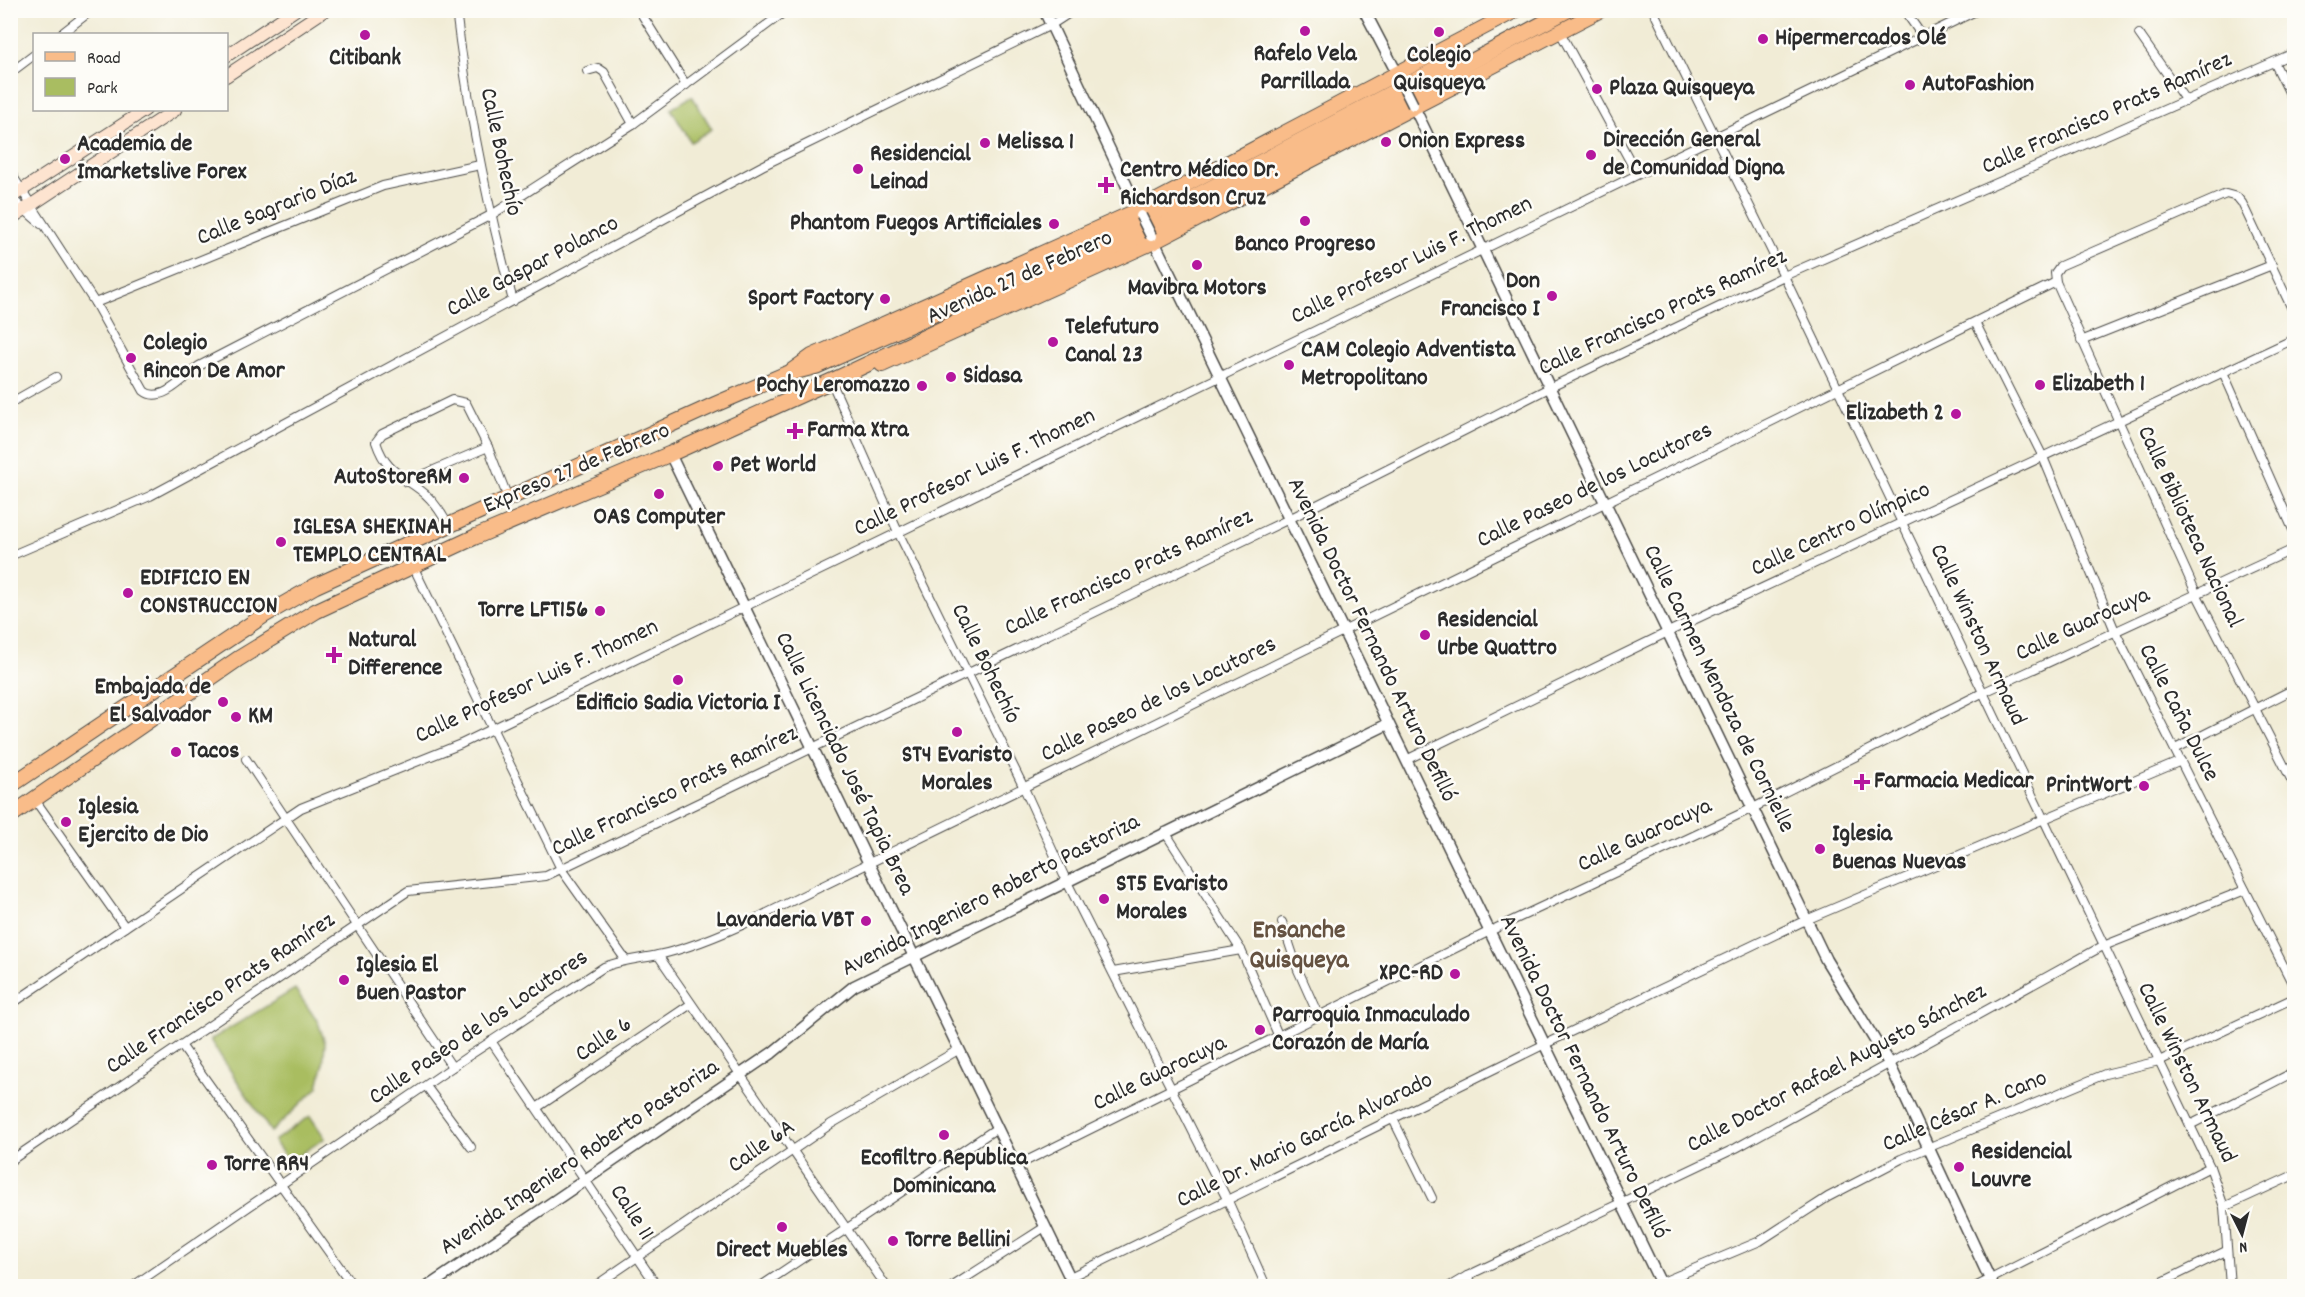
<svg xmlns="http://www.w3.org/2000/svg" width="2305" height="1297" viewBox="0 0 2305 1297" font-family="Dekko,sans-serif">
  <style>
    .green { fill: #a9bd61; stroke: #6a7446; stroke-width: 1.5 }
    .lines { fill: none; stroke-linecap: round; stroke-linejoin: round }
    .minor-casing { stroke: #494845; stroke-width: 10 }
    .tertiary-casing { stroke: #494845; stroke-width: 13 }
    .secondary-casing { stroke: #494845; stroke-width: 14 }
    .primary-casing { stroke: #494845; stroke-width: 16 }
    .motorway-casing { stroke: #494845; stroke-width: 17 }
    .minor { stroke: #fff; stroke-width: 8 }
    .tertiary { stroke: #fff; stroke-width: 10 }
    .secondary { stroke: #fde4d0; stroke-width: 12 }
    .primary { stroke: #f9bc89; stroke-width: 14 }
    .motorway { stroke: #f9bc89; stroke-width: 15 }
    .tertiary-bridge-casing { stroke: #494845; stroke-width: 13; stroke-linecap: butt }
    .tertiary-bridge { stroke: #fff; stroke-width: 10 }
    .poi-dot { fill: #b5179e; stroke: #fdfcf7; stroke-width: 2 }
    .labels { text-anchor: middle; dominant-baseline: central; stroke-width: 5; stroke-linejoin: round; paint-order: stroke }
    .poi-label { font-size: 24px; font-weight: bold; fill: #2b2b2b; stroke: #fdfcf7; text-anchor: start }
    .street-label { font-size: 24px; fill: #2b2b2b; stroke: #fdfcf7 }
    .neighbourhood-label { font-size: 26px; font-weight: bold; fill: #655241; stroke: #fdfcf7 }
  </style>
  <rect width="100%" height="100%" fill="#fdfcf7"/>
  <filter id="ink" filterUnits="userSpaceOnUse"><feTurbulence type="fractalNoise" baseFrequency=".0167" numOctaves="2"/><feDisplacementMap in="SourceGraphic" scale="12" xChannelSelector="R" yChannelSelector="G"/><feConvolveMatrix kernelMatrix="1 2 1 2 8 2 1 2 1" color-interpolation-filters="sRGB"/></filter>
  <filter id="wash" filterUnits="userSpaceOnUse"><feTurbulence type="fractalNoise" baseFrequency=".008" numOctaves="4" result="noise"/><feDisplacementMap in="SourceGraphic" scale="24" xChannelSelector="R" yChannelSelector="G"/><feGaussianBlur stdDeviation="1.35" result="paint"/><feColorMatrix in="noise" values="0 0 0 0 0 0 0 0 0 0 0 0 0 0 0 0 0 1.4 0 .05"/><feComposite in="paint" operator="in"/></filter>
  <g filter="url(#wash)">
    <rect width="100%" height="100%" fill="#f1ecd6"/>
    <g class="green">
      <polygon points="692,96 712,129 691,142 671,109"/>
      <polygon points="295,989 318,1022 325,1043 323,1066 318,1087 271,1132 210,1040"/>
      <polygon points="310,1116 325,1138 289,1162 274,1141"/>
    </g>
  </g>
  <g filter="url(#ink)">
    <g class="lines">
      <g class="minor-casing">
        <g id="minor">
          <path d="M456,10C468,109 487,205 513,301"/>
          <polyline points="639,10 686,85"/>
          <polyline points="1653,10 1784,276 2210,1167 2224,1207 2230,1286"/>
          <polyline points="1904,10 1923,37"/>
          <polyline points="1560,32 1637,174"/>
          <polyline points="61,34 92,10"/>
          <polyline points="2139,34 2186,101"/>
          <polyline points="2274,62 2294,102"/>
          <polyline points="587,71 598,68 604,72 633,124"/>
          <polyline points="10,73 34,55"/>
          <path d="M10,172L95,303L144,391C161,405 186,376 199,366L493,214L633,124L787,10"/>
          <polyline points="10,197 41,224"/>
          <polyline points="95,303 383,186 480,165"/>
          <polyline points="2294,313 2242,203 2237,197 2226,194 2060,266 2055,273 2056,282 2196,593 2294,785"/>
          <polyline points="1975,322 2043,457 2115,631 2294,987"/>
          <polyline points="2081,341 2272,265"/>
          <polyline points="2223,372 2294,532"/>
          <polyline points="831,381 898,532 1024,788 1066,880 1228,1201 1266,1286"/>
          <polyline points="10,403 56,377"/>
          <polyline points="406,482 488,447"/>
          <path d="M448,525C440,510 432,498 419,489C397,473 385,469 376,442L382,434L452,400L466,403L488,447L508,498"/>
          <polyline points="10,556 150,496 762,166 1051,25 1074,10"/>
          <polyline points="413,566 561,869 625,959"/>
          <polyline points="2175,749 2294,689"/>
          <polyline points="246,759 452,1067"/>
          <polyline points="1406,760 1668,632 2294,339"/>
          <polyline points="35,800 125,927"/>
          <polyline points="1165,832 1241,950 1279,1037"/>
          <polyline points="1282,922 1298,970 1319,1017"/>
          <polyline points="658,955 886,1286"/>
          <polyline points="1113,972 1241,950"/>
          <polyline points="10,1005 301,808 461,744 1978,10"/>
          <polyline points="491,1041 657,1286"/>
          <polyline points="181,1045 353,1286"/>
          <polyline points="426,1086 471,1147"/>
          <polyline points="538,1107 691,1004"/>
          <polyline points="1393,1119 1432,1198"/>
          <polyline points="2190,1125 2294,1072"/>
          <polyline points="10,1161 408,891 546,876 1289,519 1551,387 1784,276 2294,53"/>
          <polyline points="1016,1166 1490,931 1753,808 1982,693 2294,549"/>
          <polyline points="2224,1207 2294,1175"/>
          <polyline points="1467,1276 1474,1286"/>
          <polyline points="1070,1277 1543,1045 1806,920 2181,761"/>
          <polyline points="1660,1283 1760,1241 1828,1197 1901,1159 2105,1074 2159,1061 2294,998"/>
          <path d="M133,1286L467,1057L604,967C622,960 639,959 658,955C691,948 723,934 753,920L2056,282"/>
          <polyline points="595,1286 831,1124 958,1050"/>
          <polyline points="761,1286 997,1128"/>
          <polyline points="953,1286 1045,1227"/>
          <polyline points="1450,1286 1467,1276 1736,1148 2101,947 2245,890"/>
          <polyline points="1977,1286 2210,1167"/>
          <polyline points="2154,1286 2226,1251"/>
        </g>
      </g>
      <g class="tertiary-casing">
        <g id="tertiary">
          <polyline points="1044,10 1141,216"/>
          <polyline points="1364,10 1400,79"/>
          <polyline points="1413,105 1826,960 1890,1065 1993,1286"/>
          <polyline points="1152,237 1662,1286"/>
          <polyline points="670,454 1074,1286"/>
          <polyline points="429,1286 772,1053 854,986 1388,724"/>
        </g>
      </g>
      <g class="secondary-casing">
        <g id="secondary">
          <polyline points="226,56 295,10"/>
          <polyline points="226,76 325,10"/>
          <polyline points="10,198 145,110"/>
          <polyline points="10,219 175,110"/>
        </g>
      </g>
      <g class="primary-casing">
        <g id="primary">
          <polyline points="882,365 1154,242 1601,10"/>
          <polyline points="791,371 812,356 1138,210 1517,10"/>
        </g>
      </g>
      <g class="motorway-casing">
        <g id="motorway">
          <polyline points="10,786 263,616 315,586 716,404 786,374 817,366 1173,208 1452,61"/>
          <polyline points="10,816 238,659 316,611 475,537 670,454 838,378 1190,212 1568,10"/>
        </g>
      </g>
      <use href="#minor" class="minor"/>
      <use href="#tertiary" class="tertiary"/>
      <use href="#secondary" class="secondary"/>
      <use href="#primary" class="primary"/>
      <use href="#motorway" class="motorway"/>
      <g class="tertiary-bridge-casing">
        <g id="tertiary-bridge">
          <polyline points="1400,79 1413,105"/>
          <polyline points="1141,216 1151,236"/>
        </g>
      </g>
      <use href="#tertiary-bridge" class="tertiary-bridge"/>
    </g>
  </g>
  <g class="poi-dot">
    <circle cx="1305" cy="31" r="6"/>
    <circle cx="1439" cy="32" r="6"/>
    <circle cx="365" cy="35" r="6"/>
    <circle cx="1763" cy="39" r="6"/>
    <circle cx="1910" cy="85" r="6"/>
    <circle cx="1597" cy="89" r="6"/>
    <circle cx="1386" cy="142" r="6"/>
    <circle cx="985" cy="143" r="6"/>
    <circle cx="1591" cy="155" r="6"/>
    <circle cx="65" cy="159" r="6"/>
    <circle cx="858" cy="169" r="6"/>
    <path d="M1103 176h6v6h6v6h-6v6h-6v-6h-6v-6h6z"/>
    <circle cx="1305" cy="221" r="6"/>
    <circle cx="1054" cy="224" r="6"/>
    <circle cx="1197" cy="265" r="6"/>
    <circle cx="1552" cy="296" r="6"/>
    <circle cx="885" cy="299" r="6"/>
    <circle cx="1053" cy="342" r="6"/>
    <circle cx="131" cy="358" r="6"/>
    <circle cx="1289" cy="365" r="6"/>
    <circle cx="951" cy="377" r="6"/>
    <circle cx="2040" cy="385" r="6"/>
    <circle cx="922" cy="386" r="6"/>
    <circle cx="1956" cy="414" r="6"/>
    <path d="M792 422h6v6h6v6h-6v6h-6v-6h-6v-6h6z"/>
    <circle cx="718" cy="466" r="6"/>
    <circle cx="464" cy="478" r="6"/>
    <circle cx="659" cy="494" r="6"/>
    <circle cx="281" cy="542" r="6"/>
    <circle cx="128" cy="593" r="6"/>
    <circle cx="600" cy="611" r="6"/>
    <circle cx="1425" cy="635" r="6"/>
    <path d="M331 646h6v6h6v6h-6v6h-6v-6h-6v-6h6z"/>
    <circle cx="678" cy="680" r="6"/>
    <circle cx="223" cy="702" r="6"/>
    <circle cx="236" cy="717" r="6"/>
    <circle cx="957" cy="732" r="6"/>
    <circle cx="176" cy="752" r="6"/>
    <path d="M1859 773h6v6h6v6h-6v6h-6v-6h-6v-6h6z"/>
    <circle cx="2144" cy="786" r="6"/>
    <circle cx="66" cy="822" r="6"/>
    <circle cx="1820" cy="849" r="6"/>
    <circle cx="1104" cy="899" r="6"/>
    <circle cx="866" cy="921" r="6"/>
    <circle cx="1455" cy="974" r="6"/>
    <circle cx="344" cy="980" r="6"/>
    <circle cx="1260" cy="1030" r="6"/>
    <circle cx="944" cy="1135" r="6"/>
    <circle cx="212" cy="1165" r="6"/>
    <circle cx="1959" cy="1167" r="6"/>
    <circle cx="782" cy="1227" r="6"/>
    <circle cx="893" cy="1241" r="6"/>
  </g>
  <g class="labels">
    <g class="poi-label">
      <text x="1775" y="39">Hipermercados Olé</text>
      <text x="1305" y="55" text-anchor="middle">Rafelo Vela<tspan x="1305" dy="28">Parrillada</tspan></text>
      <text x="1439" y="56" text-anchor="middle">Colegio<tspan x="1439" dy="28">Quisqueya</tspan></text>
      <text x="365" y="59" text-anchor="middle">Citibank</text>
      <text x="1922" y="85">AutoFashion</text>
      <text x="1609" y="89">Plaza Quisqueya</text>
      <text x="1603" y="141">Dirección General<tspan x="1603" dy="28">de Comunidad Digna</tspan></text>
      <text x="1398" y="142">Onion Express</text>
      <text x="997" y="143">Melissa 1</text>
      <text x="77" y="145">Academia de<tspan x="77" dy="28">Imarketslive Forex</tspan></text>
      <text x="870" y="155">Residencial<tspan x="870" dy="28">Leinad</tspan></text>
      <text x="1120" y="171">Centro Médico Dr.<tspan x="1120" dy="28">Richardson Cruz</tspan></text>
      <text x="1042" y="224" text-anchor="end">Phantom Fuegos Artificiales</text>
      <text x="1305" y="245" text-anchor="middle">Banco Progreso</text>
      <text x="1540" y="282" text-anchor="end">Don<tspan x="1540" dy="28">Francisco I</tspan></text>
      <text x="1197" y="289" text-anchor="middle">Mavibra Motors</text>
      <text x="873" y="299" text-anchor="end">Sport Factory</text>
      <text x="1065" y="328">Telefuturo<tspan x="1065" dy="28">Canal 23</tspan></text>
      <text x="143" y="344">Colegio<tspan x="143" dy="28">Rincon De Amor</tspan></text>
      <text x="1301" y="351">CAM Colegio Adventista<tspan x="1301" dy="28">Metropolitano</tspan></text>
      <text x="963" y="377">Sidasa</text>
      <text x="2052" y="385">Elizabeth 1</text>
      <text x="910" y="386" text-anchor="end">Pochy Leromazzo</text>
      <text x="1944" y="414" text-anchor="end">Elizabeth 2</text>
      <text x="807" y="431">Farma Xtra</text>
      <text x="730" y="466">Pet World</text>
      <text x="452" y="478" text-anchor="end">AutoStoreRM</text>
      <text x="659" y="518" text-anchor="middle">OAS Computer</text>
      <text x="293" y="528">IGLESA SHEKINAH<tspan x="293" dy="28">TEMPLO CENTRAL</tspan></text>
      <text x="140" y="579">EDIFICIO EN<tspan x="140" dy="28">CONSTRUCCION</tspan></text>
      <text x="588" y="611" text-anchor="end">Torre LFT156</text>
      <text x="1437" y="621">Residencial<tspan x="1437" dy="28">Urbe Quattro</tspan></text>
      <text x="348" y="641">Natural<tspan x="348" dy="28">Difference</tspan></text>
      <text x="211" y="688" text-anchor="end">Embajada de<tspan x="211" dy="28">El Salvador</tspan></text>
      <text x="678" y="704" text-anchor="middle">Edificio Sadia Victoria I</text>
      <text x="248" y="717">KM</text>
      <text x="188" y="752">Tacos</text>
      <text x="957" y="756" text-anchor="middle">ST4 Evaristo<tspan x="957" dy="28">Morales</tspan></text>
      <text x="1874" y="782">Farmacia Medicar</text>
      <text x="2132" y="786" text-anchor="end">PrintWort</text>
      <text x="78" y="808">Iglesia<tspan x="78" dy="28">Ejercito de Dio</tspan></text>
      <text x="1832" y="835">Iglesia<tspan x="1832" dy="28">Buenas Nuevas</tspan></text>
      <text x="1116" y="885">ST5 Evaristo<tspan x="1116" dy="28">Morales</tspan></text>
      <text x="854" y="921" text-anchor="end">Lavanderia VBT</text>
      <text x="356" y="966">Iglesia El<tspan x="356" dy="28">Buen Pastor</tspan></text>
      <text x="1443" y="974" text-anchor="end">XPC-RD</text>
      <text x="1272" y="1016">Parroquia Inmaculado<tspan x="1272" dy="28">Corazón de María</tspan></text>
      <text x="1971" y="1153">Residencial<tspan x="1971" dy="28">Louvre</tspan></text>
      <text x="944" y="1159" text-anchor="middle">Ecofiltro Republica<tspan x="944" dy="28">Dominicana</tspan></text>
      <text x="224" y="1165">Torre RR4</text>
      <text x="905" y="1241">Torre Bellini</text>
      <text x="782" y="1251" text-anchor="middle">Direct Muebles</text>
    </g>
    <g class="street-label">
      <text transform="translate(2107 114) rotate(-24)">Calle Francisco Prats Ramírez</text>
      <text transform="translate(500 152) rotate(78)">Calle Bohechío</text>
      <text transform="translate(277 208) rotate(-22)">Calle Sagrario Díaz</text>
      <text transform="translate(1412 261) rotate(-26)">Calle Profesor Luis F. Thomen</text>
      <text transform="translate(533 267) rotate(-28)">Calle Gaspar Polanco</text>
      <text transform="translate(1020 278) rotate(-24)">Avenida 27 de Febrero</text>
      <text transform="translate(1663 313) rotate(-25)">Calle Francisco Prats Ramírez</text>
      <text transform="translate(577 469) rotate(-23)">Expreso 27 de Febrero</text>
      <text transform="translate(975 473) rotate(-26)">Calle Profesor Luis F. Thomen</text>
      <text transform="translate(1595 486) rotate(-26)">Calle Paseo de los Locutores</text>
      <text transform="translate(2189 527) rotate(65)">Calle Biblioteca Nacional</text>
      <text transform="translate(1841 530) rotate(-25)">Calle Centro Olímpico</text>
      <text transform="translate(1129 573) rotate(-25)">Calle Francisco Prats Ramírez</text>
      <text transform="translate(2083 625) rotate(-25)">Calle Guarocuya</text>
      <text transform="translate(1977 635) rotate(65)">Calle Winston Armaud</text>
      <text transform="translate(1371 640) rotate(64)">Avenida Doctor Fernando Arturo Defilló</text>
      <text transform="translate(985 664) rotate(64)">Calle Bohechío</text>
      <text transform="translate(537 682) rotate(-25)">Calle Profesor Luis F. Thomen</text>
      <text transform="translate(1718 689) rotate(64)">Calle Carmen Mendoza de Cornielle</text>
      <text transform="translate(1159 700) rotate(-26)">Calle Paseo de los Locutores</text>
      <text transform="translate(2178 713) rotate(63)">Calle Caña Dulce</text>
      <text transform="translate(844 764) rotate(64)">Calle Licenciado José Tapia Brea</text>
      <text transform="translate(675 792) rotate(-26)">Calle Francisco Prats Ramírez</text>
      <text transform="translate(1645 836) rotate(-25)">Calle Guarocuya</text>
      <text transform="translate(991 896) rotate(-27)">Avenida Ingeniero Roberto Pastoriza</text>
      <text transform="translate(221 994) rotate(-34)">Calle Francisco Prats Ramírez</text>
      <text transform="translate(479 1028) rotate(-34)">Calle Paseo de los Locutores</text>
      <text transform="translate(604 1040) rotate(-34)">Calle 6</text>
      <text transform="translate(1837 1069) rotate(-28)">Calle Doctor Rafael Augusto Sánchez</text>
      <text transform="translate(2186 1073) rotate(64)">Calle Winston Armaud</text>
      <text transform="translate(1160 1074) rotate(-26)">Calle Guarocuya</text>
      <text transform="translate(1583 1077) rotate(64)">Avenida Doctor Fernando Arturo Defilló</text>
      <text transform="translate(1965 1112) rotate(-23)">Calle César A. Cano</text>
      <text transform="translate(1305 1141) rotate(-26)">Calle Dr. Mario García Alvarado</text>
      <text transform="translate(762 1147) rotate(-35)">Calle 6A</text>
      <text transform="translate(580 1158) rotate(-34)">Avenida Ingeniero Roberto Pastoriza</text>
      <text transform="translate(631 1213) rotate(57)">Calle 11</text>
    </g>
    <g class="neighbourhood-label">
      <text x="1299" y="931">Ensanche<tspan x="1299" dy="30">Quisqueya</tspan></text>
    </g>
  </g>
  <rect width="2305" height="1297" fill="none" stroke="#fdfcf7" stroke-width="36"/>
  <rect x="33" y="33" width="195" height="78" fill="#fdfcf7" stroke="#a9a8a5" stroke-width="1.5"/>
  <rect x="45" y="52" width="30" height="9" fill="#f9bc89" stroke="#a9a8a5" stroke-width="1.5"/>
  <text x="87" y="63" font-size="18" fill="#2b2b2b">Road</text>
  <rect x="45" y="78" width="30" height="18" fill="#a9bd61" stroke="#a9a8a5" stroke-width="1.5"/>
  <text x="87" y="93" font-size="18" fill="#2b2b2b">Park</text>
  <g transform="translate(2242 1234) rotate(174)" stroke="#fdfcf7" stroke-width="4.5" paint-order="stroke">
  <path d="M0-4.5L10 22L0 15L-10 22Z" fill="#2b2b2b"/>
  <text y="-9" font-size="16" font-weight="bold" text-anchor="middle" fill="#2b2b2b">N</text>
  </g>
</svg>
